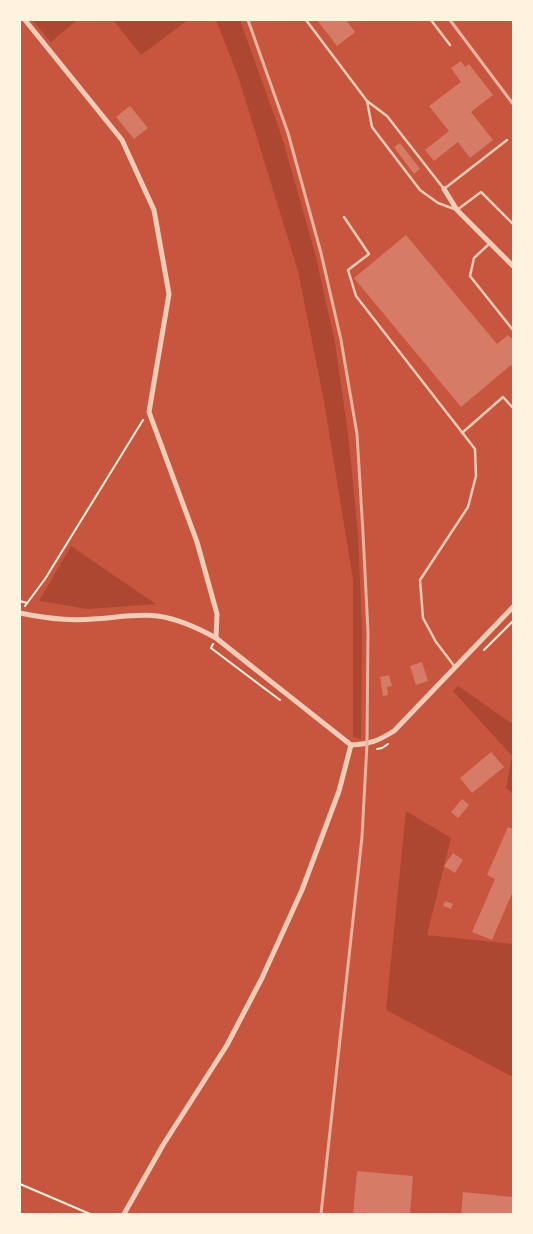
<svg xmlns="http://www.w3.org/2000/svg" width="533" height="1234" viewBox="0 0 533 1234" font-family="'Roboto Condensed',sans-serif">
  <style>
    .green { fill: #ae4732 }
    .building { fill: #d67c66 }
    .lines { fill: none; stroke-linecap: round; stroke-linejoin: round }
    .path { stroke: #fff3e0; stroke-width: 2 }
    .service { stroke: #f1ccb7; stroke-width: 2.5 }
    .minor { stroke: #f1ccb7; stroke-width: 5 }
    .rail { stroke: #e9b49f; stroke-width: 3 }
  </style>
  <rect width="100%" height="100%" fill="#c8553d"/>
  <g class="green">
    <polygon points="34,20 77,20 51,42 33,21"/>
    <polygon points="113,20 188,20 141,55"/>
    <polygon points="216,20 240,20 282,137 315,253 335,343 348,433 358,534 362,632 361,739 353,737 353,580 324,401 298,271 238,76"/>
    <polygon points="71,546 156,604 87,609 39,601"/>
    <polygon points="458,686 513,724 513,794 506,788 512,756 453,691"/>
    <polygon points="406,811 451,838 427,935 513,944 513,1077 386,1010"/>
  </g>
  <g class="building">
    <polygon points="317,20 346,20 355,32 337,46"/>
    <polygon points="461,61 465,67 469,64 493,95 471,112 493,140 470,158 458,142 434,161 425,150 449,131 429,106 461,82 451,68"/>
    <polygon points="130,106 148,128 134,139 116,117"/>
    <polygon points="400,143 420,169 414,174 394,147"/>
    <polygon points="406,235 497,344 508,335 513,340 513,368 511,365 461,407 354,278"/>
    <polygon points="422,662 428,681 416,685 410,666"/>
    <polygon points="389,675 392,686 387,687 388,695 383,696 380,677"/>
    <polygon points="491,752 504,767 472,793 460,778"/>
    <polygon points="462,799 469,805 458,818 451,812"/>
    <polygon points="508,827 513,829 513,891 492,940 472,932 495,879 487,875"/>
    <polygon points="453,853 463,860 455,873 444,866"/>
    <polygon points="445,901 453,904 451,909 443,906"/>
    <polygon points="357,1171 413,1176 410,1214 353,1214"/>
    <polygon points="463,1192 513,1197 513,1214 461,1214"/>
  </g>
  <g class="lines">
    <g class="path">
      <polyline points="20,601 27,603"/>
      <polyline points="25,606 45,579 143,420"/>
      <polyline points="213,644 211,648 280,700"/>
      <polyline points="484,650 513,621"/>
      <polyline points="377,749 382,748 388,744"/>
      <polyline points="20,1184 90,1214"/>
    </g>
    <g class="service">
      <polyline points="306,20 367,101 387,116 444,189 507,140"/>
      <polyline points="431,20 450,45"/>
      <polyline points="367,101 372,127 420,190 438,203 457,210 481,192 513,224"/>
      <polyline points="344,217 369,254 348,270 356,296 475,449 476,476 468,507 420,580 423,618 436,642 455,667"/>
      <polyline points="489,244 474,258 470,276 513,330"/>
      <polyline points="462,433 503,397 513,408"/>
    </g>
    <g class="minor">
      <polyline points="25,20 122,140 154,210 169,294 149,412 197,542 217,614 216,638"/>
      <polyline points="444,189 457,210 513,266"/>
      <path d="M20,613C43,618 69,621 93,619C114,618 137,613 158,616C179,619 198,628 216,638L351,745C370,744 378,741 394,731L513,607"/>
      <polyline points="124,1214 163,1145 227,1045 262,978 302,890 339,791 351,745"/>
    </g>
    <g class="rail">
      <polyline points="248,20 288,133 321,253 341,340 357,434 363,533 368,632 367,744 362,837 321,1214"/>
      <polyline points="450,20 513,104"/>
    </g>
  </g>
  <rect width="533" height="1234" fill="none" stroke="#fff3e0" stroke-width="42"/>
</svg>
